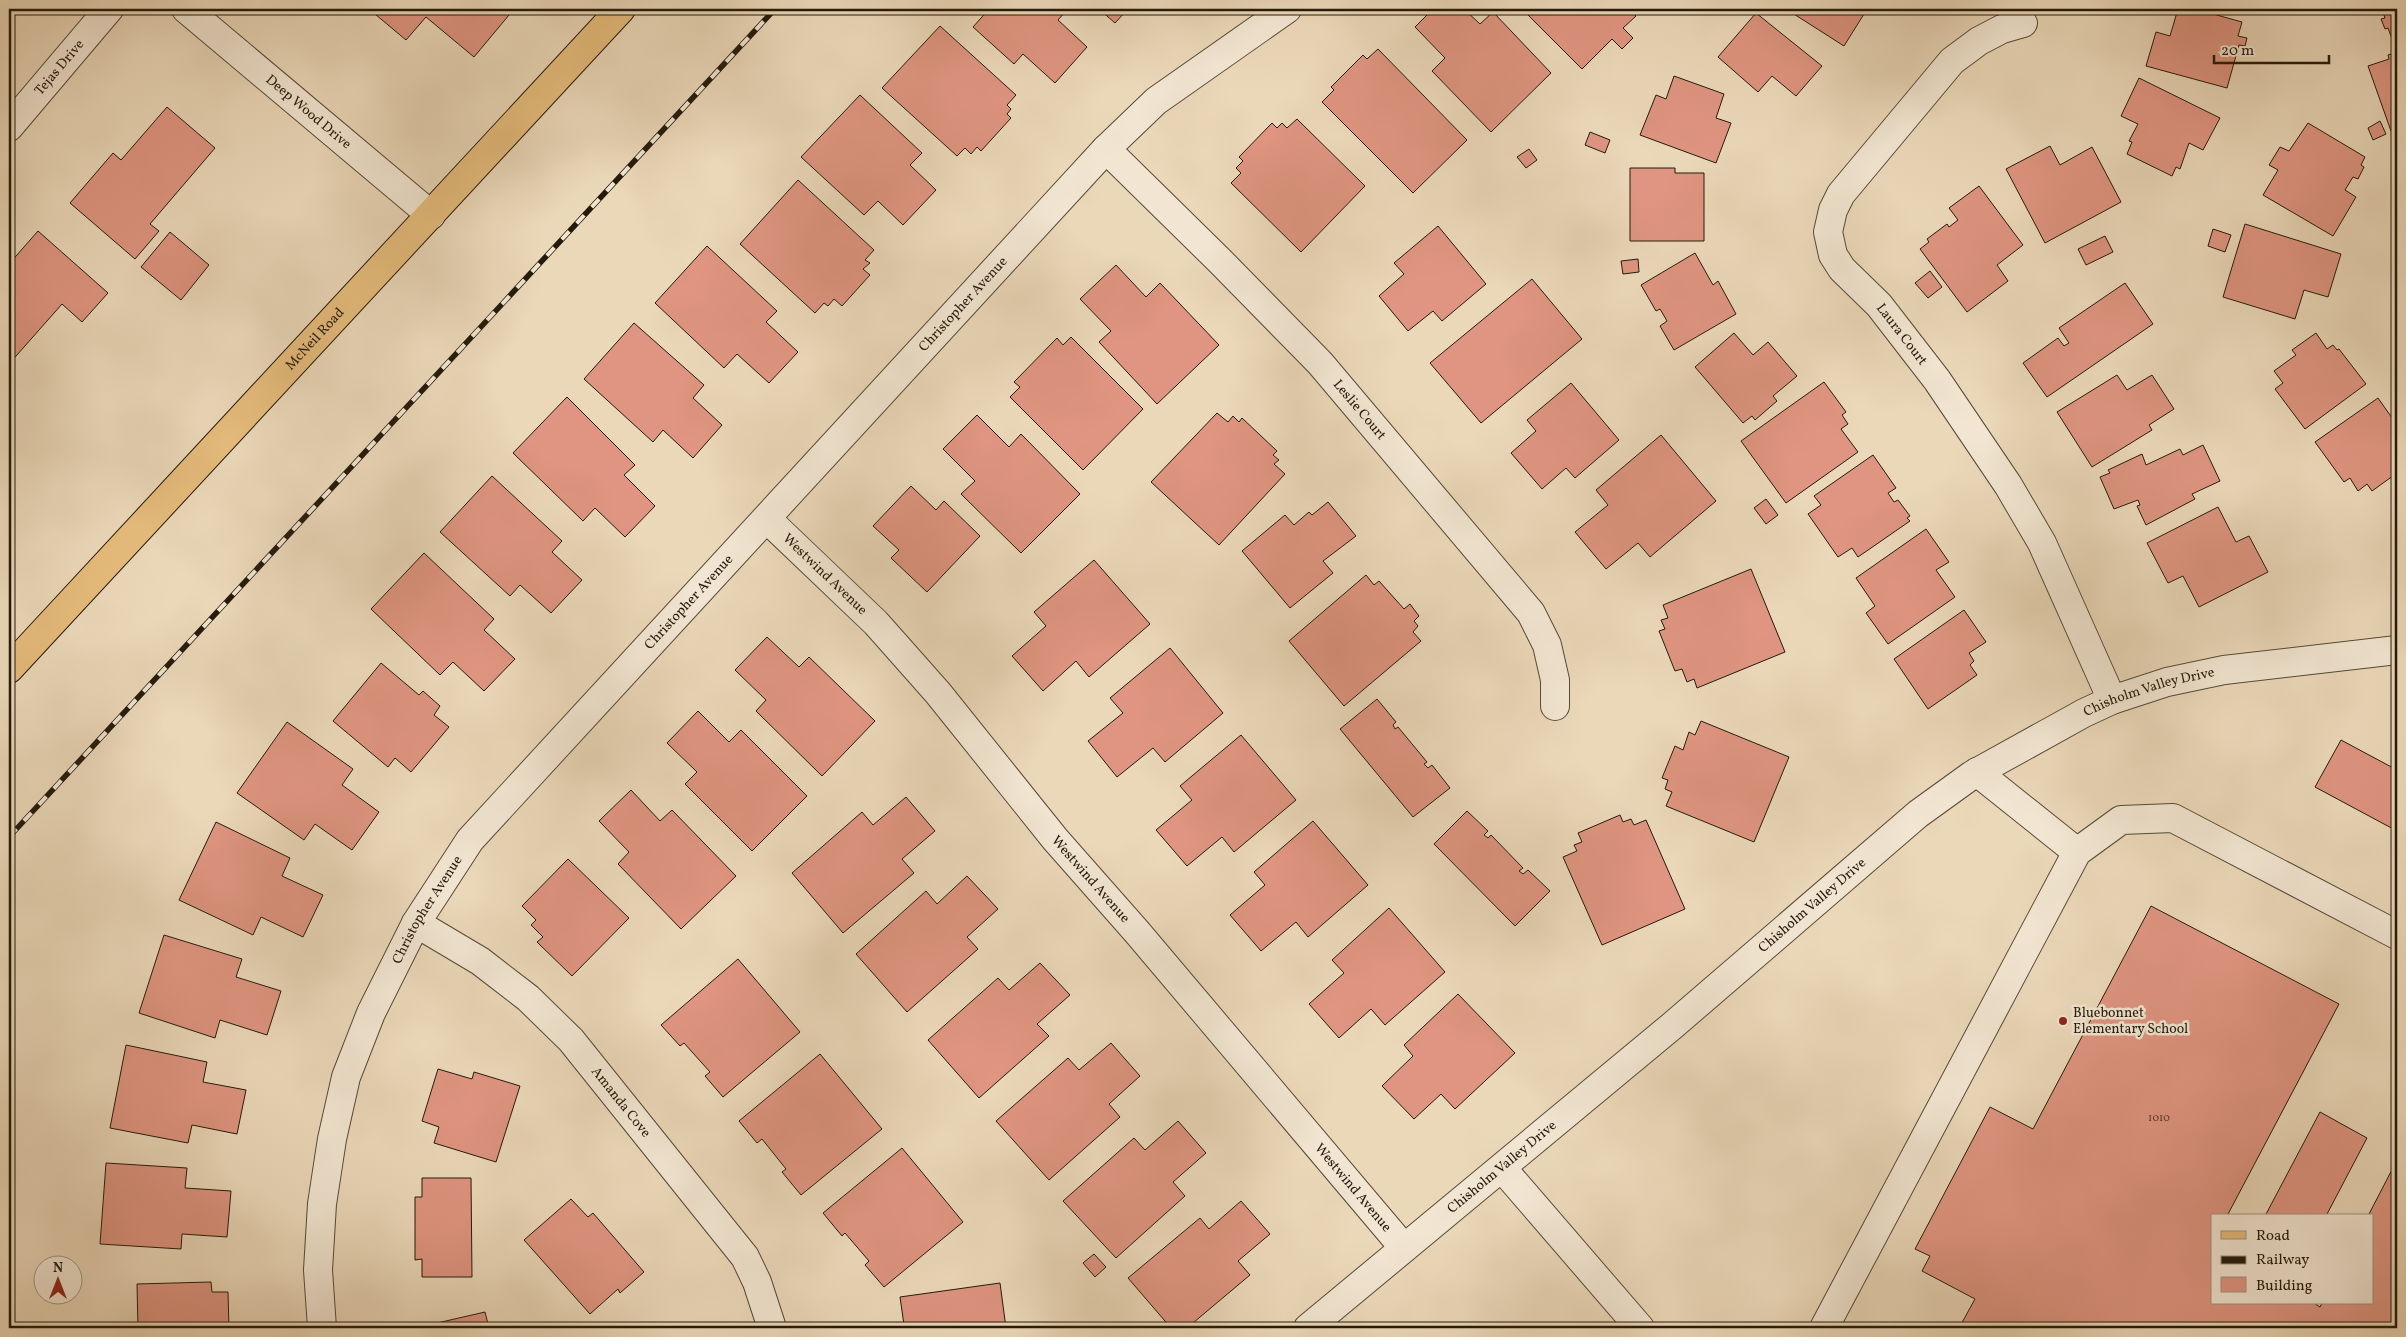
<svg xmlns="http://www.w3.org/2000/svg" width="2406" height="1337" viewBox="0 0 2406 1337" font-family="Vollkorn,serif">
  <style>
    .building { fill: #df9581; stroke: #241a0b }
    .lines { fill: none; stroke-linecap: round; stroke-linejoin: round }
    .minor-casing { stroke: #564a36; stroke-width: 30 }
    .major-casing { stroke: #241a0b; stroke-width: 30 }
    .minor { stroke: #f2e6d2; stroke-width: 28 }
    .major { stroke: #e6bc7c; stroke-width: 28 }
    .rail-casing { stroke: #241a0b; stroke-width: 5.5 }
    .rail { stroke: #f2e6d2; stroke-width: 4; stroke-dasharray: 11; stroke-linecap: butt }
    .poi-dot { fill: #8f2418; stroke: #f2e6d2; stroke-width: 2 }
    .labels { text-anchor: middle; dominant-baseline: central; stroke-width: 5; stroke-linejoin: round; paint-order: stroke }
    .number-label { font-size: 11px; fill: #533928 }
    .street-label { font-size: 14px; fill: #241a0b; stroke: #f2e6d2 }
    .poi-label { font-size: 14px; fill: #241a0b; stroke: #f2e6d2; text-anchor: start }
  </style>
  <rect width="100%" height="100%" fill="#ebd8b9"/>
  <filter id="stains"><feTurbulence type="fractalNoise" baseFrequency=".004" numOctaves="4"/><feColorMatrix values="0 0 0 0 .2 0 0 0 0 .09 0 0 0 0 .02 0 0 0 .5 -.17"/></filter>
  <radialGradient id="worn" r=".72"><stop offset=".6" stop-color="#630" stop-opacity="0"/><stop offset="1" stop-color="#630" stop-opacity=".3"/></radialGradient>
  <g class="building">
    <polygon points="369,9 514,9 474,57 426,17 406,40"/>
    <polygon points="989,9 1063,9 1066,11 1058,20 1087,47 1055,83 1023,54 1014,64 973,27"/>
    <polygon points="1099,9 1135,9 1129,15 1126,11 1115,23"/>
    <polygon points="1433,9 1464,9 1480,24 1493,12 1551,73 1491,132 1432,71 1445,58 1415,27"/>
    <polygon points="1522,9 1629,9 1636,16 1623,28 1633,38 1622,49 1612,39 1582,69"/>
    <polygon points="1786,9 1859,9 1864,14 1844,46"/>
    <polygon points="2178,9 2195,9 2242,22 2238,36 2247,38 2245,46 2239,45 2227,88 2146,66 2156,32 2170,36"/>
    <polygon points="2382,9 2397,9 2397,37 2392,39 2388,28 2385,29 2381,19 2385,18"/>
    <polygon points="1756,13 1822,66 1796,96 1772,76 1758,92 1718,57"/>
    <polygon points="940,26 1016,95 1007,105 1011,109 1007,114 1011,118 981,151 977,147 971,154 965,148 957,156 882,88"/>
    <polygon points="1378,49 1467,140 1413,193 1322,102 1334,90 1331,87 1363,55 1367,59"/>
    <polygon points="2397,52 2397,129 2391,131 2368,66 2389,59 2388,55"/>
    <polygon points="1674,76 1724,94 1716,118 1731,123 1716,163 1640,135 1656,95 1666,99"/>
    <polygon points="2139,78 2220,118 2203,150 2189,143 2180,169 2176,167 2172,176 2127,154 2132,142 2129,141 2138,124 2121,116"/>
    <polygon points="860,95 922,153 910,165 936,190 903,225 878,201 864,215 801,157"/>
    <polygon points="167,107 215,148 150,224 159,231 135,259 70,203 113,153 121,160"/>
    <polygon points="1297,119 1365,186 1301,252 1231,183 1241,173 1236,168 1243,161 1239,157 1272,123 1277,128 1282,123 1287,128"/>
    <polygon points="2380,121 2386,134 2373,140 2368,128"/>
    <polygon points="2308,123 2365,157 2361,165 2364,167 2358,179 2353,177 2345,190 2356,197 2333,236 2263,195 2278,170 2269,165 2280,147 2289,151"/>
    <polygon points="1590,132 1610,140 1605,153 1585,145"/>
    <polygon points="2050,146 2060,165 2092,147 2121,202 2045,243 2006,169"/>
    <polygon points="1529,149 1537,160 1526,168 1517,157"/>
    <polygon points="1630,168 1675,168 1675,173 1704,173 1704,241 1630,241"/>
    <polygon points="798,180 874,250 865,260 870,263 863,269 870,275 842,306 834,299 828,306 824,303 815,313 740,244"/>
    <polygon points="1979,186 2023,245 1997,265 2008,281 1967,312 1920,249 1929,242 1927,239 1947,224 1949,227 1958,220 1949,208"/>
    <polygon points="2245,224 2341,254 2328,297 2304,290 2295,319 2223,297"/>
    <polygon points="1438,226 1486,284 1442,321 1433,311 1408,331 1379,296 1404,274 1394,263"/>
    <polygon points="2213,229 2231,235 2225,252 2208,246"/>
    <polygon points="38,231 108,293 82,322 62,304 9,364 9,271 12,267 9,264"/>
    <polygon points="170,232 209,265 181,300 141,267"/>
    <polygon points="2105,236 2113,252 2086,265 2078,249"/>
    <polygon points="707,246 777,311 766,322 798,352 769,383 737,354 724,368 655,303"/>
    <polygon points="1695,253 1713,285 1718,281 1736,314 1674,350 1660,326 1667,321 1660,309 1656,311 1641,285"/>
    <polygon points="1638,259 1639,272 1623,274 1621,261"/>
    <polygon points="1116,265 1146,297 1160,283 1219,345 1157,404 1099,342 1111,331 1080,299"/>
    <polygon points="1930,271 1942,287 1928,298 1915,283"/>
    <polygon points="1532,279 1582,339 1481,423 1430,363"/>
    <polygon points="2125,283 2153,324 2047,397 2023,363 2058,338 2064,346 2069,343 2059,328"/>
    <polygon points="634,323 704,385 693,398 722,425 693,458 663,430 653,442 584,379"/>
    <polygon points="1734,333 1753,355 1768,342 1797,376 1773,396 1777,401 1755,420 1752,416 1743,423 1695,367"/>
    <polygon points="2316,333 2327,349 2333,345 2337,350 2339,349 2366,384 2305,429 2275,389 2283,383 2274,371 2296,355 2292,350"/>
    <polygon points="1071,337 1143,409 1083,470 1010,397 1020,387 1014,382 1057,338 1063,345"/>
    <polygon points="2117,375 2127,390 2152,375 2174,409 2149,425 2152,430 2092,467 2057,412"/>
    <polygon points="1824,382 1846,412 1842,415 1848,424 1841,429 1858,452 1786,503 1741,441"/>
    <polygon points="1571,383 1619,440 1575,478 1566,468 1542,489 1511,453 1536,431 1527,420"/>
    <polygon points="567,397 635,465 624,475 655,506 625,537 595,508 583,521 513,453"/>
    <polygon points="2378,398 2397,425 2397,473 2372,491 2367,484 2358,491 2350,478 2344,482 2315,442"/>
    <polygon points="1217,413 1228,422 1233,416 1239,422 1242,418 1277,451 1273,455 1279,460 1274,464 1285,474 1219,545 1151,482"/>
    <polygon points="977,415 1009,447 1021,434 1080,494 1021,553 961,494 975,481 943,449"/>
    <polygon points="1661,435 1716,501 1650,557 1638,543 1606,569 1575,532 1608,505 1596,490"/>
    <polygon points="2203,445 2220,481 2192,494 2195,499 2146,525 2137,506 2140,505 2138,500 2114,509 2100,477 2110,473 2108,470 2142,454 2146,465 2180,449 2183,455"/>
    <polygon points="1873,455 1896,488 1888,493 1894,502 1898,500 1910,516 1907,518 1910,521 1858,557 1852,548 1838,557 1808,514 1821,505 1814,496"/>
    <polygon points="492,476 562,541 552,552 582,580 551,613 520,585 510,596 440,532"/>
    <polygon points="911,486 936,510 944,501 980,536 927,592 891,558 899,550 873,526"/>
    <polygon points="1766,499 1778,515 1766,524 1754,508"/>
    <polygon points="1328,502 1356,536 1323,561 1333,573 1290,608 1242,551 1285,515 1294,525 1309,512 1312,515"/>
    <polygon points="2218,507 2236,542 2249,536 2268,572 2199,607 2183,576 2168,583 2147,543"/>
    <polygon points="1926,529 1949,562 1936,570 1955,597 1888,644 1866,613 1875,606 1856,578"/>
    <polygon points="424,553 494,619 484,630 515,659 484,691 453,662 440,675 371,609"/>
    <polygon points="1094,560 1150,624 1089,677 1076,661 1043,691 1012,656 1046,626 1034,612"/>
    <polygon points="1751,569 1785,652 1697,688 1694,679 1687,682 1682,669 1675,671 1659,631 1665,629 1661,620 1668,618 1663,605"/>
    <polygon points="1366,575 1374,585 1379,581 1404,609 1410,604 1419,616 1414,621 1418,626 1413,632 1421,641 1344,706 1289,641"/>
    <polygon points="1964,610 1986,642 1969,653 1974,661 1970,665 1977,675 1928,709 1894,659"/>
    <polygon points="767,637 799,667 809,657 875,721 822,776 756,711 766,700 735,670"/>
    <polygon points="1170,648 1223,713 1165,762 1153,748 1117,777 1088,741 1123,713 1110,698"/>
    <polygon points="381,663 419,695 423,691 440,706 434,715 449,727 411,772 395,758 388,767 333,721"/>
    <polygon points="1377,699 1396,722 1393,725 1395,729 1398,727 1427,762 1424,764 1428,768 1432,765 1450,788 1413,817 1340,729"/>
    <polygon points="698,711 729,742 741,730 807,796 752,851 685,784 697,772 667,743"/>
    <polygon points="1701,721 1789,757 1754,842 1666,806 1672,792 1665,789 1668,780 1662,778 1675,746 1683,750 1689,732 1695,735"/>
    <polygon points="287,722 353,769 342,785 379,812 352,850 315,824 304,840 237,793"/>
    <polygon points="1241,735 1296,800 1234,852 1222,837 1187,866 1156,830 1192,800 1180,786"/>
    <polygon points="2341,740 2397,770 2397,831 2315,787"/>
    <polygon points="631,790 660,821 672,810 736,876 681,929 618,864 629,852 599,821"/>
    <polygon points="906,797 935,831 902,859 914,873 843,933 792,873 862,812 873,825"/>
    <polygon points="1467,811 1488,831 1484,835 1488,838 1491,835 1523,868 1519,871 1523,874 1528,870 1550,891 1515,926 1434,844"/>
    <polygon points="1620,815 1623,822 1631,819 1634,825 1646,820 1685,909 1602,945 1563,857 1577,851 1574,845 1582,842 1578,833"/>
    <polygon points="1313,821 1368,885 1308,937 1296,922 1261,951 1230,915 1265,885 1254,872"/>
    <polygon points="216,822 290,858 282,876 323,895 303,937 261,917 253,935 179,900"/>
    <polygon points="568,859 629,918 572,976 537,942 543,937 531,925 536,920 522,906"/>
    <polygon points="967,876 998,909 967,937 978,949 907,1012 856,954 926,891 937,904"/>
    <polygon points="2151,906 2339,1004 2227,1216 2212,1216 2212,1303 2314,1303 2320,1307 2322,1303 2372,1303 2372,1216 2368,1216 2397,1160 2397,1328 1959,1328 1975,1299 1922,1271 1930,1256 1915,1249 1990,1107 2033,1129"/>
    <polygon points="1389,908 1445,972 1385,1025 1371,1009 1339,1038 1309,1004 1344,973 1332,960"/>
    <polygon points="164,935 242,959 236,977 281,991 267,1035 220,1020 215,1038 139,1013"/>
    <polygon points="738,959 800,1032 723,1097 705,1076 710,1072 684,1043 680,1046 661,1025"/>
    <polygon points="1040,963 1070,995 1037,1024 1049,1036 979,1098 928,1040 998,978 1009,990"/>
    <polygon points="1458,994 1515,1053 1455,1109 1441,1094 1414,1119 1382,1086 1413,1056 1404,1045"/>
    <polygon points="1111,1043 1140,1076 1109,1104 1120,1117 1049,1180 996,1121 1068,1058 1079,1070"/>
    <polygon points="126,1045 207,1062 203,1082 246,1090 237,1134 192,1125 188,1143 110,1128"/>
    <polygon points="820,1054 882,1129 801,1195 782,1172 786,1169 762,1139 757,1143 739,1121"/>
    <polygon points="438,1069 472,1079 474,1072 520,1086 496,1162 434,1143 439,1127 422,1121"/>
    <polygon points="2320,1112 2367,1138 2326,1216 2265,1216"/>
    <polygon points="1178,1121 1206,1153 1173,1182 1185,1196 1116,1258 1063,1201 1134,1138 1145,1150"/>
    <polygon points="902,1148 963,1222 884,1287 865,1265 869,1261 845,1233 842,1236 823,1213"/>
    <polygon points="106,1163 187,1168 185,1188 231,1191 227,1237 182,1234 181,1249 100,1244"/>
    <polygon points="422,1178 471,1178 472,1277 422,1277 422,1259 415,1260 415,1197 422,1197"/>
    <polygon points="571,1199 588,1217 593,1213 644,1272 620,1293 618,1289 590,1314 524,1240"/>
    <polygon points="1241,1201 1270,1234 1238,1261 1250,1275 1187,1328 1171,1328 1128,1278 1200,1218 1209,1229"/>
    <polygon points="1094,1254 1106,1267 1095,1277 1083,1263"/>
    <polygon points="211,1282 212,1292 228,1292 229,1328 138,1328 137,1284"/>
    <polygon points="1000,1283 1006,1328 909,1328 908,1324 904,1325 900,1297"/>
    <polygon points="485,1312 489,1328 425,1328 424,1326"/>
  </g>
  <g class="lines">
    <g class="minor-casing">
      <g id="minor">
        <path id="s1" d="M186,9L431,215"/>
        <path id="s2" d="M2023,23L2002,29L1979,41L1952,61L1841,194L1833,210L1828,232L1833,255L1842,269L1879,305L1937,380L2008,485L2042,543L2112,700"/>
        <path id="s3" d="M9,127L109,9"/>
        <path id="s4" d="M1106,149L1221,262L1320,363L1531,613L1547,645L1555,680V706"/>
        <path id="s5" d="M767,519L876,623L938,693L1055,839L1137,932L1404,1248"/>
        <polyline points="1977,772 2077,852"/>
        <path id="s6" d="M416,923L480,961L528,998L571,1040L745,1257L757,1282L772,1328"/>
        <polyline points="1502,1168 1640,1328"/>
        <path id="s7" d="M322,1328L318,1270L322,1204L332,1139L346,1077L371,1013L416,923L470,840L1106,149L1156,101L1287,9"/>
        <path id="s8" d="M1308,1328L1672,1026L1918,814L1972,775L2084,713L2112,700L2167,682L2224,670L2397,650"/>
        <polyline points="1824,1328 2077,852 2121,820 2173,818 2397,935"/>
      </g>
    </g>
    <g class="major-casing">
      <g id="major">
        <path id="s9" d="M9,669L621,9"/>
      </g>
    </g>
    <use href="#minor" class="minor"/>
    <use href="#major" class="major"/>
    <g class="rail-casing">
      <polyline id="rail" points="9,837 775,9"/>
    </g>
    <use href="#rail" class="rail"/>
  </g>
  <circle class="poi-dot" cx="2063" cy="1021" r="5"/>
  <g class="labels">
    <g class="number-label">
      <text x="2159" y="1118">1010</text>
    </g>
    <g class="street-label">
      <text stroke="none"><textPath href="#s3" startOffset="78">Tejas Drive</textPath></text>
      <text stroke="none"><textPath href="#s1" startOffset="160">Deep Wood Drive</textPath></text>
      <text stroke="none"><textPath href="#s7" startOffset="1250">Christopher Avenue</textPath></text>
      <text stroke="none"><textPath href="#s2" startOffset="424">Laura Court</textPath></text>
      <text stroke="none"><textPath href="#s9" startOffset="450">McNeil Road</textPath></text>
      <text stroke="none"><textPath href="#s4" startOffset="364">Leslie Court</textPath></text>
      <text stroke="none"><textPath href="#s5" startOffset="80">Westwind Avenue</textPath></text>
      <text stroke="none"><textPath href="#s7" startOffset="845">Christopher Avenue</textPath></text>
      <text stroke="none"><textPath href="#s8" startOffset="1061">Chisholm Valley Drive</textPath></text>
      <text stroke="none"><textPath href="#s5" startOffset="485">Westwind Avenue</textPath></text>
      <text stroke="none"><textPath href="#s8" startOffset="658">Chisholm Valley Drive</textPath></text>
      <text stroke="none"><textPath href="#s7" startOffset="440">Christopher Avenue</textPath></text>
      <text stroke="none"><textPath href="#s6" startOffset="275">Amanda Cove</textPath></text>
      <text stroke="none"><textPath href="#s8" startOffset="252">Chisholm Valley Drive</textPath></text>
      <text stroke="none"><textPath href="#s5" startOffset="890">Westwind Avenue</textPath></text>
    </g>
    <g class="poi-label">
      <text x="2073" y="1013">Bluebonnet<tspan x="2073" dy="16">Elementary School</tspan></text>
    </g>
  </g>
  <rect width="2406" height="1337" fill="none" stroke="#ebd8b9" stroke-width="30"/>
  <rect x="10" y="10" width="2386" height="1317" fill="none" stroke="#241a0b" stroke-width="2.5"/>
  <rect x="15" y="15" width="2376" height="1307" fill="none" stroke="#241a0b"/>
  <rect x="2211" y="1214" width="162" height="90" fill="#f2e6d2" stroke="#a09482"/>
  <rect x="2221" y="1231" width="25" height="8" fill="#e6bc7c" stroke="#a09482"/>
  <text x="2256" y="1240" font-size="15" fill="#241a0b">Road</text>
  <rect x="2221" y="1256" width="25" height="8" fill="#241a0b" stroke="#a09482"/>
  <text x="2256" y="1264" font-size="15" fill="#241a0b">Railway</text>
  <rect x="2221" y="1277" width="25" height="15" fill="#df9581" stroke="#a09482"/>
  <text x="2256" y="1290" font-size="15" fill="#241a0b">Building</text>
  <g transform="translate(58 1280)"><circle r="24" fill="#f2e6d2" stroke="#a09482"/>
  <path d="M0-4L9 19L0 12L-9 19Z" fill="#8f2418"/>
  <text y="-8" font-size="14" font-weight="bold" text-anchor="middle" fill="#241a0b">N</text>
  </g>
  <path d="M2214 55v8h115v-8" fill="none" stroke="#241a0b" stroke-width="2.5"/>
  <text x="2221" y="55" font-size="15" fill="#241a0b" stroke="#f2e6d2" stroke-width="4" paint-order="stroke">20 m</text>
  <rect width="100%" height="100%" filter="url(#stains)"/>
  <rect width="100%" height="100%" fill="url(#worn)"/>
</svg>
